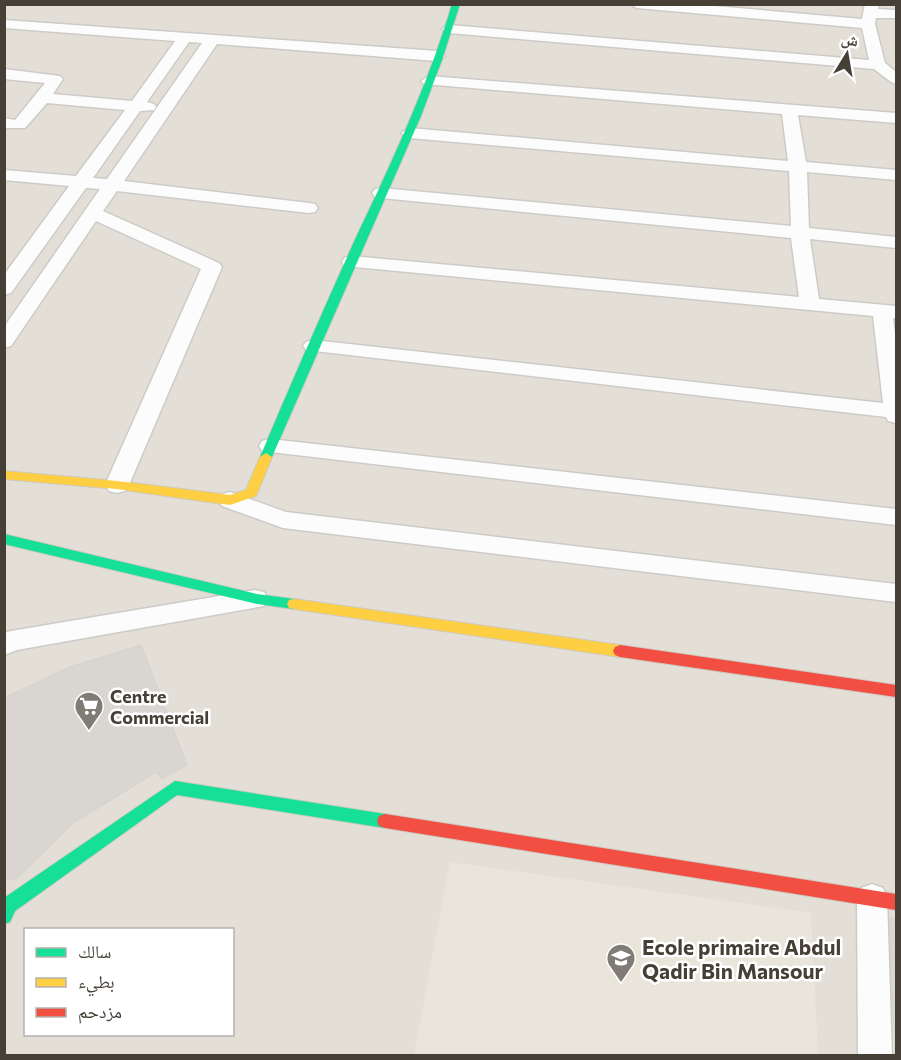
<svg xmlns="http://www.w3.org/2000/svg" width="901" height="1060" viewBox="0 0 901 1060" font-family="Commissioner,'Noto Naskh Arabic',sans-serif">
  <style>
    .residential { fill: #e3dfd7; fill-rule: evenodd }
    .education { fill: #e9e5da }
    .building { fill: #d9d6d2; stroke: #d7d4d0; stroke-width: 1.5 }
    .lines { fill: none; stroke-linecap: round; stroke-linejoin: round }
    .street-casing { stroke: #cdcbc7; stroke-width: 3 }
    .fast-casing { stroke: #cecac1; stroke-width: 2 }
    .slow-casing { stroke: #cecac1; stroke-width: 2 }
    .jam-casing { stroke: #cecac1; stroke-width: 2 }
    .street { fill: #fdfcfc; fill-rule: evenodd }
    .fast { fill: #16e098; fill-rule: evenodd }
    .slow { fill: #ffcf43; fill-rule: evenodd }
    .jam { fill: #f24e42; fill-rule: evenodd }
    .labels { text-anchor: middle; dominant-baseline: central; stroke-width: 5; stroke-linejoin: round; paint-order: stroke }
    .poi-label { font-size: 18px; font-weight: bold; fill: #453f36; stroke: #fff; text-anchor: start }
    .near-poi-label { font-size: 21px; font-weight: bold; fill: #453f36; stroke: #fff; text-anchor: start }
  </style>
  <rect width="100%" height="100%" fill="#efedea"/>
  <path class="residential" d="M5,5H896V1055L5,1056ZM26,930H232V1034H26Z"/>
  <polygon class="education" points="450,862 811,913 818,1055 414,1055"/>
  <g class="building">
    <polygon points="141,645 187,765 162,779 156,772 73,823 15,880 4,878 4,698 70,667"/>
    <polygon points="888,917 896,919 896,1056"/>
  </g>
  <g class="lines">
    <g class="street-casing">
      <g id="street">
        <polygon points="630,4 692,4 862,19 865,4 879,4 878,9 896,10 896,18 876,18 875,24 885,63 896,72 896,84 891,82 874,69 449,33 442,29 449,25 869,60 862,28 637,8"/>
        <path d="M4,20L437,51L445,56L437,61L217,44L124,181L309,203L315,204L318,208L315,212L309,213L117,191L103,211L219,263L222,267L129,485L125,491L117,493L109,491L105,485L201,269L96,221L11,346L4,348V327L100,189L86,188L11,293L4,295V275L69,186L4,180V170L76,176L125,110L47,103L25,128H4V118L15,120L45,83L4,79V69L60,76L63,79L53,94L132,101L175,41L4,28ZM189,42L202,43L107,179L93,178L140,111L154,110L156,107L154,104L147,102Z"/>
        <polygon points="429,76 896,113 896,123 798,115 806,162 896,170 896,180 807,172 809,228 896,237 896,248 810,239 819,299 896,306 896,318 893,318 896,343 896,423 888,421 886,417 306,350 303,346 306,342 313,340 883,403 873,316 344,266 342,262 344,258 351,256 799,297 791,238 381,198 375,197 372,193 375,189 381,188 791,226 789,171 409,138 401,133 409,128 788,161 782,114 424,84 421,81"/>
        <polygon points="270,439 896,509 896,525 262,451 259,446 262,441"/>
        <polygon points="230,492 286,512 896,584 896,602 283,528 222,506 218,500 222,494"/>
        <polygon points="255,590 264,592 268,599 264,606 17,650 4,655 4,633 11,631"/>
        <polygon points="872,884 883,888 887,898 892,1056 858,1056 857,898 861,888"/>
      </g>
    </g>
    <g class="fast-casing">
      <g id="fast">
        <path d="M452,4H460L442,60L421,116L272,457L266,461L262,460L260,457C290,386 321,315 353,244C390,166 427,88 452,4Z"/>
        <polygon points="4,534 257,594 294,599 299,600 301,604 299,608 294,609 257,604 4,544"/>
        <polygon points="175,781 385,814 391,816 393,821 391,826 385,828 177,795 15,911 10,922 4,924 4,898"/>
      </g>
    </g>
    <g class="slow-casing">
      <g id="slow">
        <polygon points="266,453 272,457 256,496 230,505 117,489 4,479 4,471 117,481 230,495 246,490 260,457"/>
        <polygon points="294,599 620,645 625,647 627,651 625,655 620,657 294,609 289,608 287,604 289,600"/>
      </g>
    </g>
    <g class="jam-casing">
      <g id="jam">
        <polygon points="620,645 896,685 896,697 620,657 615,655 613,651 615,647"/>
        <polygon points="385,814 896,894 896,910 385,828 379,826 377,821 379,816"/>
      </g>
    </g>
    <use href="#street" class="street"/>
    <use href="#fast" class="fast"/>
    <use href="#slow" class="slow"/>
    <use href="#jam" class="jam"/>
  </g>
  <defs>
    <g id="supermarket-pin" transform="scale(1.5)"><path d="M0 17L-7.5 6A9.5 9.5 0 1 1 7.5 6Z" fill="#807c75" stroke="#fff"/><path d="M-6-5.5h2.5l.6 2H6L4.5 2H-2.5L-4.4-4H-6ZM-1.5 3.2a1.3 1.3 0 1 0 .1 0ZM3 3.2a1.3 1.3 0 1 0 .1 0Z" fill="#fff"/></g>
    <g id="school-pin" transform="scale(1.5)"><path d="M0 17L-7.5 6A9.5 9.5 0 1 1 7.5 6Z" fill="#807c75" stroke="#fff"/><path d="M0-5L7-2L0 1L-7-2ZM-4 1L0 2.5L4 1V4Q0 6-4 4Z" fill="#fff"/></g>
  </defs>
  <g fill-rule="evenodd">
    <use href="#supermarket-pin" x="89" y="706"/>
    <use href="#school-pin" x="621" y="958"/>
  </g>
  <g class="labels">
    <g class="poi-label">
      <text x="110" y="696">Centre<tspan x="110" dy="21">Commercial</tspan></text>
    </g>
    <g class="near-poi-label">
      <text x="642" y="946">Ecole primaire Abdul<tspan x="642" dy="24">Qadir Bin Mansour</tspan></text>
    </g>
  </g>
  <rect width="901" height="1060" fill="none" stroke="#453f36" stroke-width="12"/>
  <rect x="24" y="928" width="210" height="108" fill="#ffffff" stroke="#b5b2af" stroke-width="1.5"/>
  <rect x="36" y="948" width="30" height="9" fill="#16e098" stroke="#b5b2af" stroke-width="1.5"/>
  <text x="78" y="958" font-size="18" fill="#453f36">سالك</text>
  <rect x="36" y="978" width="30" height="9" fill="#ffcf43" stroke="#b5b2af" stroke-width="1.5"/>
  <text x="78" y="988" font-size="18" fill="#453f36">بطيء</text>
  <rect x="36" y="1008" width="30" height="9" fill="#f24e42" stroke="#b5b2af" stroke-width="1.5"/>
  <text x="78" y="1018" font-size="18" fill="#453f36">مزدحم</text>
  <g transform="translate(847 54) rotate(11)" stroke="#ffffff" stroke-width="4.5" paint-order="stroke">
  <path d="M0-4.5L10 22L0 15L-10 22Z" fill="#453f36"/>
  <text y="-9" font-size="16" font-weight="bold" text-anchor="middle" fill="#453f36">ش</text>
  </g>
</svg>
